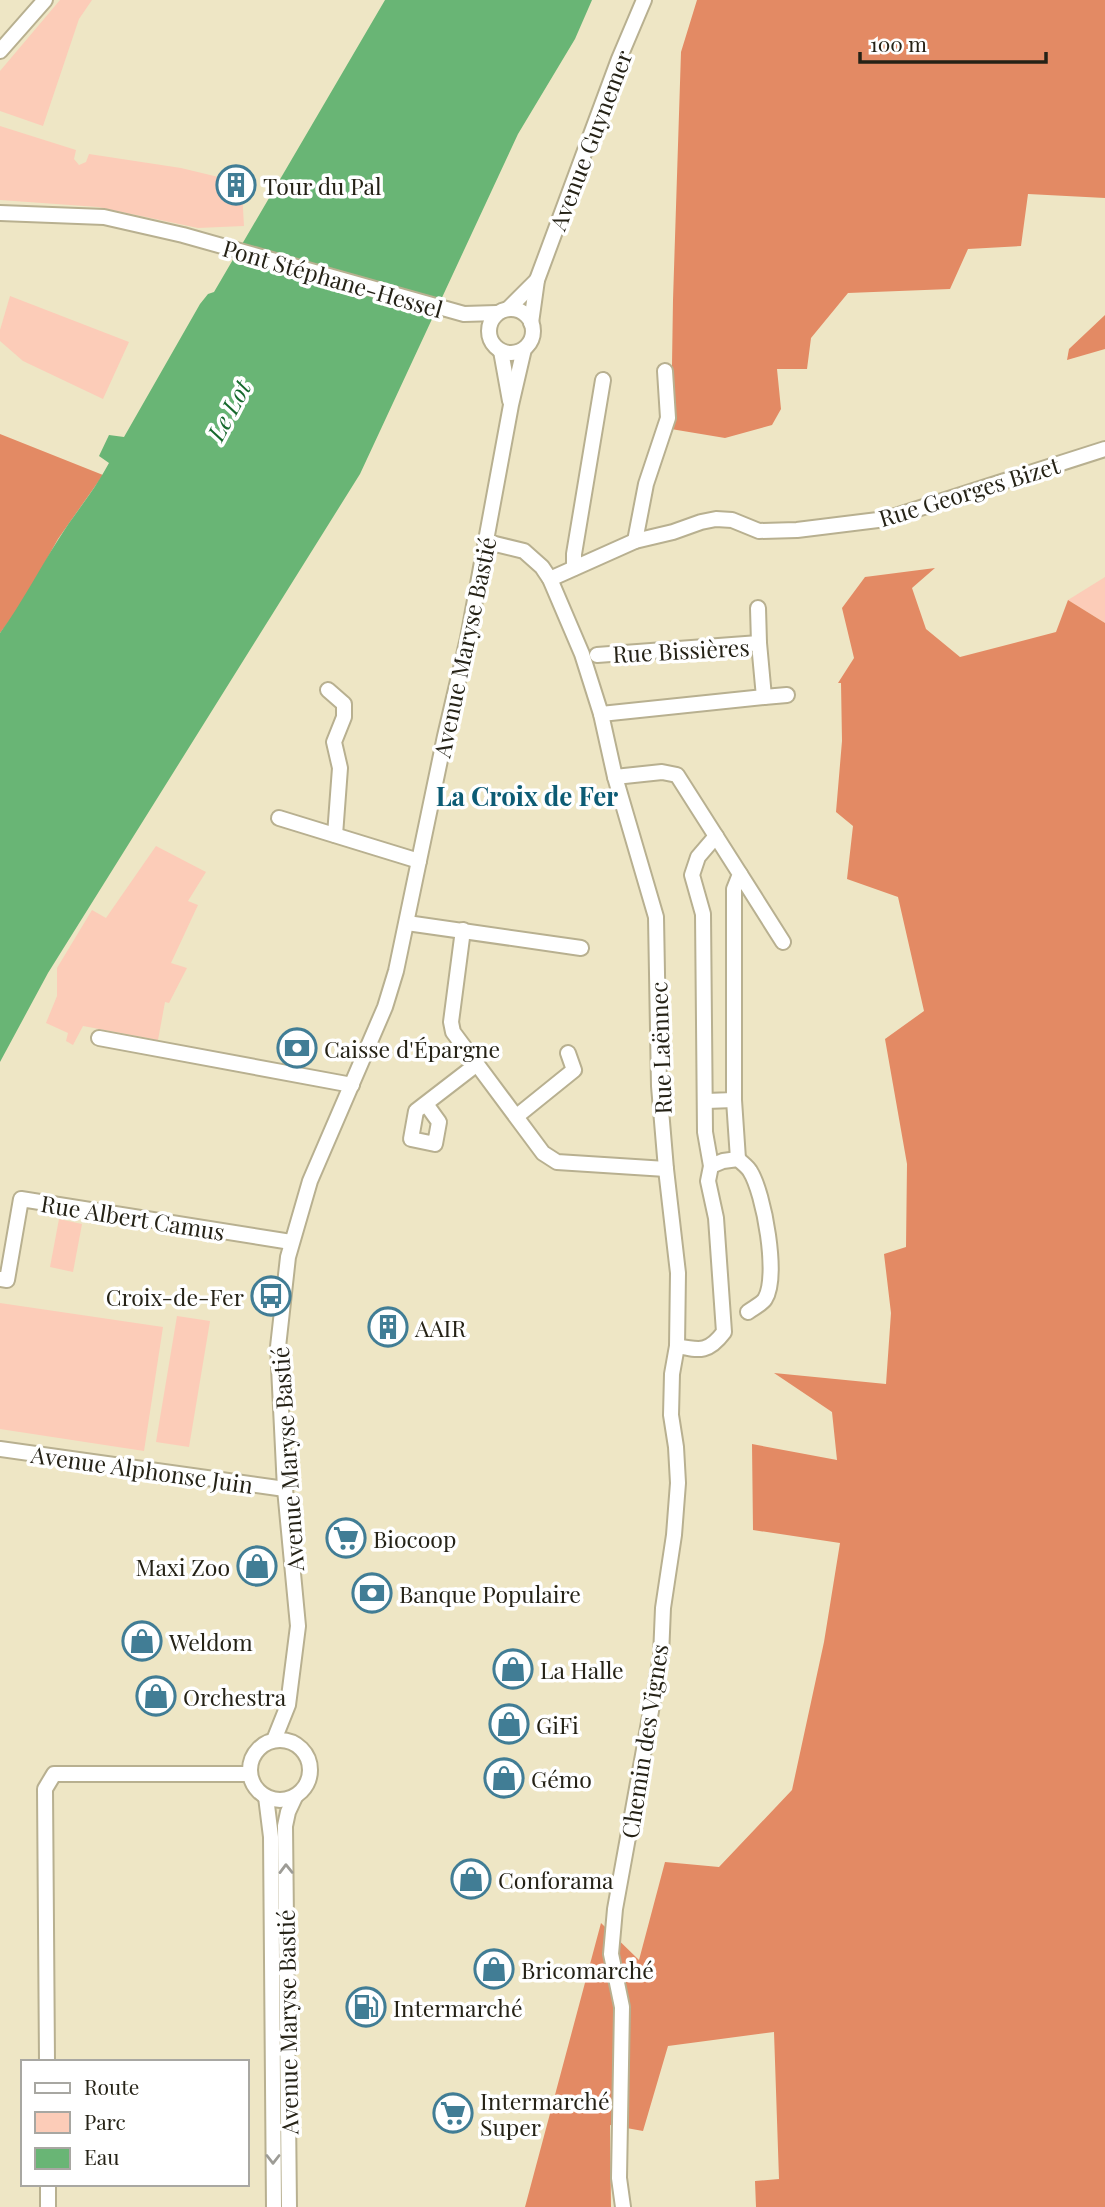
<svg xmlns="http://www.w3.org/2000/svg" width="1105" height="2207" viewBox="0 0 1105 2207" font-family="'Playfair Display',serif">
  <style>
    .green { fill: #fcccb8 }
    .forest { fill: #e38a64 }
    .water { fill: #69b575 }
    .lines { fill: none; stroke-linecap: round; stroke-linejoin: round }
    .minor-casing { stroke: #b8b090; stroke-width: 18 }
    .minor { stroke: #fff; stroke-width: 14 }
    .oneway { stroke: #9d9c96 }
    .labels { text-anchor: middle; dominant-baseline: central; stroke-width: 7; stroke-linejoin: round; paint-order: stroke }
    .street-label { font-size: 23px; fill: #252216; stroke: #fff }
    .poi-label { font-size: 23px; fill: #252216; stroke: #fff; text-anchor: start }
    .water-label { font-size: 24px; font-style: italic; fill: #17692d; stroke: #fff }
    .quarter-label { font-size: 26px; font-weight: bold; fill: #0c5b74; stroke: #fff }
  </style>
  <rect width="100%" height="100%" fill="#eee6c5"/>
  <g class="green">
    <polygon points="60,0 92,0 79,19 43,126 0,111 0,71"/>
    <polygon points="0,126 76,150 74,159 79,165 86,162 89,154 181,168 231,180 230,190 242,191 244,226 198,228 98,207 0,200"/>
    <polygon points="10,296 129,342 103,399 23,361 0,341 0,330"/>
    <polygon points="1105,577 1105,623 1068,600"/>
    <polygon points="156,846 206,872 188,901 198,905 171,963 187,968 169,1003 165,1002 158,1040 83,1026 73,1045 66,1041 68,1033 46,1023 57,996 57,968 92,910 106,918"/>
    <polygon points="59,1219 82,1224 73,1272 50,1267"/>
    <polygon points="0,1303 163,1327 144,1451 0,1429"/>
    <polygon points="177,1316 210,1321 189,1447 156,1442"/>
  </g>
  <g class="forest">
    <polygon points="697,0 1105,0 1105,198 1028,194 1021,246 968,249 950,289 848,293 811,338 807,369 777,369 781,409 772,425 725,438 671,429 673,300 681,52"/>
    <polygon points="1105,315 1105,349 1067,360 1069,349"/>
    <polygon points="0,434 103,475 58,539 20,607 0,633"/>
    <polygon points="935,568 912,588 926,629 960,657 1056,632 1068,600 1105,623 1105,2207 756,2207 755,2181 779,2179 774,2032 668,2046 643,2131 610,2125 611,2207 525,2207 601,1923 639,1960 665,1862 719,1867 792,1790 824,1642 840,1543 753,1530 752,1444 837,1460 832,1412 774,1373 886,1384 891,1313 884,1254 906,1247 907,1164 885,1039 924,1011 898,897 847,879 853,826 836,812 842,741 841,683 838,683 854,658 842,608 865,577"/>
  </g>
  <path class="water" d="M385,0H592L575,39L518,134L360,474L48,973L0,1062V633C22,603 38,571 58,540C74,514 95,490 109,463L99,456L109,435L124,437L200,304L208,294L214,292Z"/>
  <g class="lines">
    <g class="minor-casing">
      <g id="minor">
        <polyline points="0,51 45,0"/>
        <polyline points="0,213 104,217 183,235 464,314 497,313"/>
        <circle cx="511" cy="331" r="22"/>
        <polyline points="508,309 537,280"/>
        <polyline points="531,323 537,280 619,59 644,0"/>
        <polyline points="501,351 510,401"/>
        <polyline points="635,541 646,484 668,418 665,371"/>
        <polyline points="487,542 524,551 542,567 550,579 582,654 601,714 615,777 656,917 659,1086 666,1169 678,1273 677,1346 672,1374 671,1415 676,1447 678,1483 674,1535 663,1608 661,1656 615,1909 611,1954 622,2007 619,2178 623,2207"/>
        <polyline points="574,568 574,554 603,380"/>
        <polyline points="550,579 635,541 673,532 701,522 716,519 732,520 759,531 797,530 886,519 1105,449"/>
        <polyline points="758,608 759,643"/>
        <polyline points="597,655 759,643 764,697 601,714"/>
        <polyline points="328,690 344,704 344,717 334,742 340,768 335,835"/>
        <polyline points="764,697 787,695"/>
        <polyline points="615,777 662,772 677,775 740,874 734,889 734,1100 706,1101"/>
        <polyline points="279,818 419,861"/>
        <polyline points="740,874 783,942"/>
        <polyline points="407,923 581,948"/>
        <polyline points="463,930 451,1022 453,1032 543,1153 557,1162 666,1169"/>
        <polyline points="99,1038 352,1085"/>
        <polyline points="734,1100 738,1159"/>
        <polyline points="426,1104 439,1122 435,1144 411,1139 416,1111 477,1064"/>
        <polyline points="517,1116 574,1070 568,1053"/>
        <polyline points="711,1166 705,1132 703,914 692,875 698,857 716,836"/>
        <polyline points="0,1279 7,1280 21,1199 291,1242"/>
        <path d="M677,1346C701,1351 709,1352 724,1332L716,1218L708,1181L711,1166L723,1161L738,1159C742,1163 747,1166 750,1171C764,1193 779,1277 765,1299C762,1304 753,1308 748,1312"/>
        <polyline points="0,1449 285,1489"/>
        <circle cx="280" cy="1770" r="30"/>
        <polyline points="274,1740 288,1705 298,1626 285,1489 278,1347 288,1257 310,1181 385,1007 396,971 445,736 468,638 511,405 524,349"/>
        <polyline points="266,1797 271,1837 274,2207"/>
        <polyline points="47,2062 45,1789 54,1774 249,1774"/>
        <polyline points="48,2184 48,2207"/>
        <polyline points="289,2207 285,1826 288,1812 295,1797"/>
      </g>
    </g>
    <use href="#minor" class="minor"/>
  </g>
  <defs><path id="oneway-chevron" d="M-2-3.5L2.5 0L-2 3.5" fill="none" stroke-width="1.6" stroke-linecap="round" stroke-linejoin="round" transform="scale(1.75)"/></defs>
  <g class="oneway">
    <use href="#oneway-chevron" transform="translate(286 1869) rotate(-91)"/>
    <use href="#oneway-chevron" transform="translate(273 2159) rotate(90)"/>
  </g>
  <defs>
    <g id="building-ring" transform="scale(2.0125)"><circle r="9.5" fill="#fff" stroke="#417d95" stroke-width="1.5"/><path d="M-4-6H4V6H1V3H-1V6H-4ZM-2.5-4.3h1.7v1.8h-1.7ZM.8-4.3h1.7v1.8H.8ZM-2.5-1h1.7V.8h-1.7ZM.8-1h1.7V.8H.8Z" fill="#417d95"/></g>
    <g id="bank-ring" transform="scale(2.0125)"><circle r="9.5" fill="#fff" stroke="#417d95" stroke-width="1.5"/><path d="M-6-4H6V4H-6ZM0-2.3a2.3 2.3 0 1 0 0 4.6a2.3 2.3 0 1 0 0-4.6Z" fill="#417d95"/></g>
    <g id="bus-ring" transform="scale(2.0125)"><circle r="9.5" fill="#fff" stroke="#417d95" stroke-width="1.5"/><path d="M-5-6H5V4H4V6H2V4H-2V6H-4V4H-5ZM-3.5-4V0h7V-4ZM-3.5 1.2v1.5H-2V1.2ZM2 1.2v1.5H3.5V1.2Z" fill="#417d95"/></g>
    <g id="supermarket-ring" transform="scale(2.0125)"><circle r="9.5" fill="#fff" stroke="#417d95" stroke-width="1.5"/><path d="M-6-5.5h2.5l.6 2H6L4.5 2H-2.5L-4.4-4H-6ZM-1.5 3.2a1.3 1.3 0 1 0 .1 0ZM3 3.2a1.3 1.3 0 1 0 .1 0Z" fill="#417d95"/></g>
    <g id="shop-ring" transform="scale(2.0125)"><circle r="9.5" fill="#fff" stroke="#417d95" stroke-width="1.5"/><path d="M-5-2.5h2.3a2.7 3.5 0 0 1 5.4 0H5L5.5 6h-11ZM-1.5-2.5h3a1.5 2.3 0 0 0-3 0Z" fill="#417d95"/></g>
    <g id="fuel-ring" transform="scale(2.0125)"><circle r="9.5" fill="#fff" stroke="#417d95" stroke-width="1.5"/><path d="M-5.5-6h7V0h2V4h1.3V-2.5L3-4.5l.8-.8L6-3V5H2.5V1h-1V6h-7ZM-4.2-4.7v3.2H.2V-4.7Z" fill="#417d95"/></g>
  </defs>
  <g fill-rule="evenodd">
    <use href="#building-ring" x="236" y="185"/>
    <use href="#bank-ring" x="297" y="1048"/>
    <use href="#bus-ring" x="271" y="1296"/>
    <use href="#building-ring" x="388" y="1327"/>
    <use href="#supermarket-ring" x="346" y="1538"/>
    <use href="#shop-ring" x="257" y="1566"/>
    <use href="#bank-ring" x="372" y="1593"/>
    <use href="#shop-ring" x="142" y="1641"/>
    <use href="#shop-ring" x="513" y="1669"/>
    <use href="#shop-ring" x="156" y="1696"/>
    <use href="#shop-ring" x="509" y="1724"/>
    <use href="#shop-ring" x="504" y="1778"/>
    <use href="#shop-ring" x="471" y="1879"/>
    <use href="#shop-ring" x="494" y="1969"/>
    <use href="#fuel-ring" x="366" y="2007"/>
    <use href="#supermarket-ring" x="453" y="2113"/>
  </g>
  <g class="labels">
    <g class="street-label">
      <text transform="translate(590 140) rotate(-69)">Avenue Guynemer</text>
      <text transform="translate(333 278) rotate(16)">Pont Stéphane-Hessel</text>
      <text transform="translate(969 491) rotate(-17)">Rue Georges Bizet</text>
      <text transform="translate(464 647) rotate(-78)">Avenue Maryse Bastié</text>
      <text transform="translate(681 650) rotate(-3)">Rue Bissières</text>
      <text transform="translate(660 1048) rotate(-92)">Rue Laënnec</text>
      <text transform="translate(133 1217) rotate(9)">Rue Albert Camus</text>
      <text transform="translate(287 1459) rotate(-94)">Avenue Maryse Bastié</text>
      <text transform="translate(142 1469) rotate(8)">Avenue Alphonse Juin</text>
      <text transform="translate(644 1741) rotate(-81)">Chemin des Vignes</text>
      <text transform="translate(287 2022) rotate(-91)">Avenue Maryse Bastié</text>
    </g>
    <g class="poi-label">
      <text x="263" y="185">Tour du Pal</text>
      <text x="324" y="1048">Caisse d'Épargne</text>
      <text x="244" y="1296" text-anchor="end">Croix-de-Fer</text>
      <text x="415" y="1327">AAIR</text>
      <text x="373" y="1538">Biocoop</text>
      <text x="230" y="1566" text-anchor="end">Maxi Zoo</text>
      <text x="399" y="1593">Banque Populaire</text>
      <text x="169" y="1641">Weldom</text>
      <text x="540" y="1669">La Halle</text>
      <text x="183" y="1696">Orchestra</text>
      <text x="536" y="1724">GiFi</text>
      <text x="531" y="1778">Gémo</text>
      <text x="498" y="1879">Conforama</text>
      <text x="521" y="1969">Bricomarché</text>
      <text x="393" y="2007">Intermarché</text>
      <text x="480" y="2100">Intermarché<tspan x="480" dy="26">Super</tspan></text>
    </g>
    <g class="water-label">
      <text transform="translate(228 410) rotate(-62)">Le Lot</text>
    </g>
    <g class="quarter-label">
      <text x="527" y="795">La Croix de Fer</text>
    </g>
  </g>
  <rect x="21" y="2060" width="228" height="126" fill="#ffffff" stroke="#a8a7a2" stroke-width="2"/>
  <rect x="35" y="2083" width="35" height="10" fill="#ffffff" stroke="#a8a7a2" stroke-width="2"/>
  <text x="84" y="2095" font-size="21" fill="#252216">Route</text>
  <rect x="35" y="2112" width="35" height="21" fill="#fcccb8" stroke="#a8a7a2" stroke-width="2"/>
  <text x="84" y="2130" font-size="21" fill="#252216">Parc</text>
  <rect x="35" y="2148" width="35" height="21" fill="#69b575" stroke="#a8a7a2" stroke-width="2"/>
  <text x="84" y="2165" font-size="21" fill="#252216">Eau</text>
  <path d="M860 52v10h186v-10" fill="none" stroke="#252216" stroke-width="3.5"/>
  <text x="870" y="52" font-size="21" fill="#252216" stroke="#ffffff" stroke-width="5" paint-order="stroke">100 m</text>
</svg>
